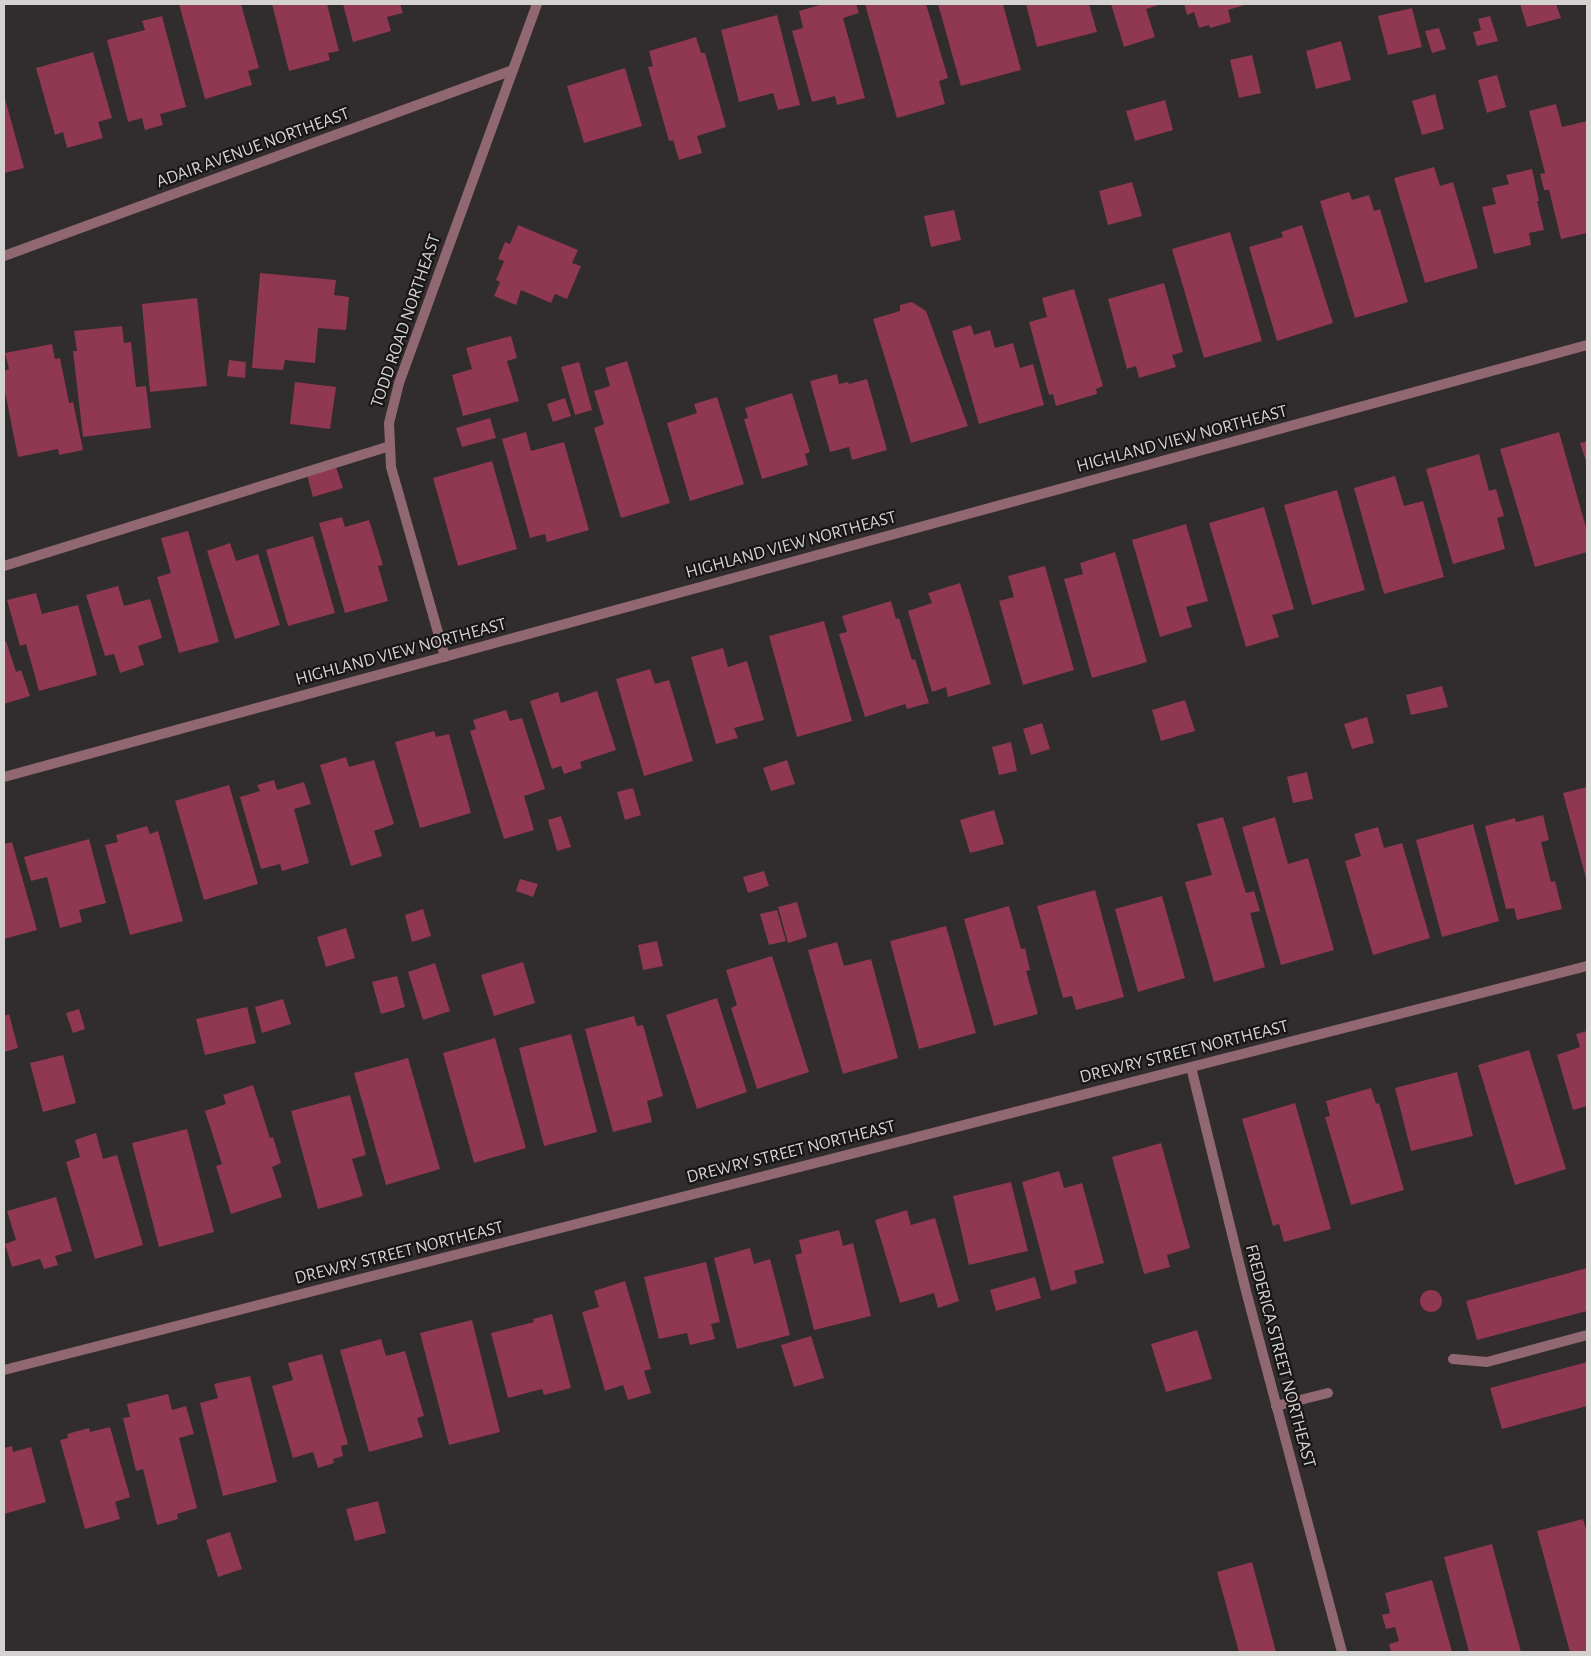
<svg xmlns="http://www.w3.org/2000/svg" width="1591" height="1656" viewBox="0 0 1591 1656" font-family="'Alegreya Sans',sans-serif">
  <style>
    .building { fill: #903752 }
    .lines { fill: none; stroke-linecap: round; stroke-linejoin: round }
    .service { stroke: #916871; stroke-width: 10 }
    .minor { stroke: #916871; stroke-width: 10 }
    .labels { text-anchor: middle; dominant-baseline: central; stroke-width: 4.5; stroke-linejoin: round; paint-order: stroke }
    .street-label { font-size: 18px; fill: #d4d1d1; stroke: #171516 }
  </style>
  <rect width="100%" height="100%" fill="#312c2d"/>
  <g class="building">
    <polygon points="179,4 241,4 259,68 248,71 252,85 205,99"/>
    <polygon points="272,4 327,4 339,51 328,53 330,60 289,71"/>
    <polygon points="343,4 400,4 403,13 387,17 391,31 353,42"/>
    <polygon points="823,4 856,4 859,13 843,18 865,98 837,105 835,96 812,102 792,31 803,28 799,11"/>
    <polygon points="865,4 926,4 948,78 939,81 945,104 897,118"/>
    <polygon points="938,4 1003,4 1021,70 961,86"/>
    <polygon points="1026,4 1089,4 1097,32 1037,47"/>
    <polygon points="1111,4 1162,4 1146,9 1155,37 1124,47"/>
    <polygon points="1184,4 1248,4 1228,10 1231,22 1210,28 1209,25 1199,28 1194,12 1187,15"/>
    <polygon points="1520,4 1556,4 1561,18 1527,27"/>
    <polygon points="1412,8 1422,47 1388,55 1378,16"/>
    <polygon points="777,15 800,105 778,110 773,93 739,102 721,30"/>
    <polygon points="162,16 186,107 160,114 163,125 145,130 142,118 128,122 107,40 145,30 142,21"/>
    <polygon points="1490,16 1498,41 1477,46 1473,32 1481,30 1478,19"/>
    <polygon points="1439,28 1446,49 1432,53 1425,31"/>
    <polygon points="696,37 701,53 705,53 726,127 697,136 702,153 679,160 673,140 669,141 648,67 653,66 649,51"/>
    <polygon points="1341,41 1351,80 1316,89 1306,51"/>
    <polygon points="93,52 112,118 98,122 103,138 67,148 63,132 55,135 36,68"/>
    <polygon points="1252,55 1261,93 1239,98 1230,60"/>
    <polygon points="625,68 642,126 584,143 567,86"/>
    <polygon points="1497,75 1506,107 1487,113 1478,80"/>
    <polygon points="1435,94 1444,129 1422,135 1412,101"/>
    <polygon points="4,95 24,168 4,173"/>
    <polygon points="1165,100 1173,130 1135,141 1126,111"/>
    <polygon points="1556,104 1562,127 1587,121 1587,233 1561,239 1549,190 1544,190 1540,174 1545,173 1529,111"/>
    <polygon points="1434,167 1440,186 1453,182 1478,268 1425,283 1394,178"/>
    <polygon points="1532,169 1539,201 1537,201 1544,230 1529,233 1531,245 1494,254 1482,207 1496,204 1492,188 1509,184 1506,175"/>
    <polygon points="1132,182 1142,216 1108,225 1099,191"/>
    <polygon points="1349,192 1352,200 1369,195 1374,211 1380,209 1408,302 1355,318 1320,201"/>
    <polygon points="954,210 961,240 931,247 924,216"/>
    <polygon points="518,225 578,250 572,263 581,266 567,299 555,294 551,303 521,290 516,305 494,296 500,282 496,280 504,261 498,259 505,242 510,244"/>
    <polygon points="1302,225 1333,323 1277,341 1249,247 1283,237 1281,232"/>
    <polygon points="1230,232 1262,341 1204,358 1172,249"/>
    <polygon points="260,273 336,280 334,295 349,297 346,330 318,328 315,363 285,360 283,370 252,368"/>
    <polygon points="1164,283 1183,352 1172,355 1176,367 1139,378 1136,366 1127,369 1108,299"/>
    <polygon points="1074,289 1103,386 1096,389 1097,394 1056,406 1053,394 1049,395 1029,322 1047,317 1042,298"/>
    <polygon points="197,298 207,386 150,392 142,304"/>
    <polygon points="912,302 926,311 968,426 911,443 873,319 900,311 900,305"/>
    <polygon points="971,325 974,335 990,330 995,348 1013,343 1020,368 1033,364 1044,405 979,424 952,331"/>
    <polygon points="122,326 124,343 131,342 136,387 146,386 151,428 83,437 73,351 77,351 74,331"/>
    <polygon points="511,336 517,358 507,361 519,401 463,416 452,375 472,369 466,348"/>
    <polygon points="52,344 55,359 60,358 69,403 73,402 83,450 59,455 58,449 18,457 4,387 4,371 9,369 5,353"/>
    <polygon points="229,360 246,362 245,378 227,376"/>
    <polygon points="627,361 670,503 621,518 594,428 604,424 594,391 610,386 605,368"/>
    <polygon points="579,362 592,410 575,415 561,367"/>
    <polygon points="837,374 839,384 848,382 849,384 867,379 887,450 852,460 849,447 830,452 810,381"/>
    <polygon points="295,382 336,387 330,429 290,424"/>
    <polygon points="792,393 810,452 805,454 808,465 762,479 744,419 748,418 745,408"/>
    <polygon points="717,397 744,484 690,501 667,423 697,413 694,404"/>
    <polygon points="565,398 571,416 553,422 547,404"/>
    <polygon points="490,418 496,438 462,447 456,428"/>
    <polygon points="526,432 531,451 564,442 589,530 547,542 545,534 530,538 502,439"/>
    <polygon points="1559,432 1587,531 1587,552 1535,567 1500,449"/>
    <polygon points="1587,441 1587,464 1580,443"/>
    <polygon points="1479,454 1489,491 1496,489 1504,516 1497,518 1505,549 1453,564 1426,469"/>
    <polygon points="492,461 517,549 458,566 433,478"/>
    <polygon points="336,467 343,488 313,497 307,475"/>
    <polygon points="1395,476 1404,506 1423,501 1444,577 1384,594 1354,488"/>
    <polygon points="1337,490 1365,590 1312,605 1284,505"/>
    <polygon points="1264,507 1294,609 1272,615 1279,637 1246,647 1209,523"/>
    <polygon points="342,517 345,527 369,520 383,565 378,566 388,601 345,613 319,523"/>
    <polygon points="1186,524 1208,601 1186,607 1192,627 1160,637 1132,540"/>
    <polygon points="188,531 219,642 179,653 157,577 171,573 161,538"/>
    <polygon points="313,536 335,613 288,626 266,550"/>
    <polygon points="230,543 236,561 258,554 280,625 235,639 207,551"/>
    <polygon points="1115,552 1147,662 1092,678 1064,579 1083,574 1080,563"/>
    <polygon points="1045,566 1074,670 1023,685 999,601 1014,597 1008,576"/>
    <polygon points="960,583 991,684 948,697 946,687 932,692 908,611 932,603 928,593"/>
    <polygon points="118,586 124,606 150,599 162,638 138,646 144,665 120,673 114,654 105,656 86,595"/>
    <polygon points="36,593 42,614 78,605 97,675 39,691 26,644 20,646 7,600"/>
    <polygon points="891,601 896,619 899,618 912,660 915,659 929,703 907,709 905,704 865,717 839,634 847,632 842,616"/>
    <polygon points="824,621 852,721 797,737 769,636"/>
    <polygon points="6,641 16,672 21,670 30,696 4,704 4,642"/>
    <polygon points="723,648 728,667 747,661 764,720 734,728 738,738 716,744 691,657"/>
    <polygon points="650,669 655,684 669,680 693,761 644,776 616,679"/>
    <polygon points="1442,686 1448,707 1411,715 1406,695"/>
    <polygon points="597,691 616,750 580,762 582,768 564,774 561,766 552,769 530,701 558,692 561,703"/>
    <polygon points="1185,700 1195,731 1161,741 1152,710"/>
    <polygon points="506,710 510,721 522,718 545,789 524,796 534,830 504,839 470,731 476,729 473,720"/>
    <polygon points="1367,717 1374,743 1352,749 1344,724"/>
    <polygon points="1042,723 1050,749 1031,755 1023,729"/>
    <polygon points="434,731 436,737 449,734 471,813 420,828 395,742"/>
    <polygon points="1011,742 1017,771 999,775 992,747"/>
    <polygon points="346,757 349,767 374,760 394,824 374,831 382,856 351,866 320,765"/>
    <polygon points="787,760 795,784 771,791 763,768"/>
    <polygon points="1307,772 1313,799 1293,803 1287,777"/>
    <polygon points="274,780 277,790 304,782 311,804 294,809 309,863 282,871 280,864 261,869 240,797 260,791 257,785"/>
    <polygon points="229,785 258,884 204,900 175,801"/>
    <polygon points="1587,787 1587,882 1563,793"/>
    <polygon points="633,788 641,815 625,820 617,792"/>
    <polygon points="994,810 1004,844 970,853 960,820"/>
    <polygon points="1543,815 1549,840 1541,842 1551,882 1555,881 1562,909 1517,920 1514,908 1506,909 1485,826 1515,818 1516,822"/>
    <polygon points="561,816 571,847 557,851 548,820"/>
    <polygon points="1223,817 1246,893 1254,891 1260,911 1250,913 1265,967 1214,982 1185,882 1212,875 1197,824"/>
    <polygon points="1275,817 1288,864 1308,858 1334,950 1281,965 1242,827"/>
    <polygon points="1473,824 1499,921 1442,937 1416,840"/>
    <polygon points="147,826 150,834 158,831 183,921 130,935 105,845 118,842 116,835"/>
    <polygon points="1378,827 1384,848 1402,843 1430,938 1373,955 1345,861 1361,856 1354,834"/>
    <polygon points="89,839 106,903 79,910 82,922 60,928 47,877 31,881 24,857"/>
    <polygon points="12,842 37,930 4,939 4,844"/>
    <polygon points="764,871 769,886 748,893 743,877"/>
    <polygon points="520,879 538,884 533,897 516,891"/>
    <polygon points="1095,890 1124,997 1076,1010 1072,996 1063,998 1037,906"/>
    <polygon points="1162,896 1185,978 1138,992 1115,909"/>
    <polygon points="797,902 807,937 788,943 778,907"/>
    <polygon points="1009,906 1021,949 1025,948 1030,970 1026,971 1038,1014 994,1026 964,919"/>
    <polygon points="423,909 431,936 412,942 405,915"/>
    <polygon points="777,910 786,941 769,945 760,914"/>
    <polygon points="946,926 976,1033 919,1049 890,941"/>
    <polygon points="346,928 355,958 326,967 317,937"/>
    <polygon points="657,941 663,966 643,970 638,945"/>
    <polygon points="837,942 844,966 871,959 898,1058 843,1074 808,950"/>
    <polygon points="772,956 809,1072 757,1089 731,1008 737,1005 726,970"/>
    <polygon points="523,962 535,1003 494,1016 481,975"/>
    <polygon points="435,963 450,1011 423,1020 408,972"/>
    <polygon points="397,976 405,1007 381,1014 372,982"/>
    <polygon points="717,998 747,1092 697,1109 666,1015"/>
    <polygon points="283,999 291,1024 262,1033 255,1007"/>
    <polygon points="247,1007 256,1043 205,1055 196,1019"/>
    <polygon points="79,1009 85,1029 73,1033 66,1013"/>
    <polygon points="9,1014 18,1048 4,1052 4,1016"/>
    <polygon points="634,1016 637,1026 643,1025 663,1096 647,1101 652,1122 613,1132 585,1029"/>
    <polygon points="1587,1031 1587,1106 1573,1110 1557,1055 1580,1047 1576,1034"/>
    <polygon points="571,1034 597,1132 544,1146 519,1048"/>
    <polygon points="495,1038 526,1148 474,1163 443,1053"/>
    <polygon points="1529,1050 1566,1169 1515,1185 1478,1065"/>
    <polygon points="63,1055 76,1103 43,1112 30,1063"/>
    <polygon points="408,1058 440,1169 386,1185 354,1073"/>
    <polygon points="1457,1072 1473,1136 1411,1151 1395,1088"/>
    <polygon points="253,1085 270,1138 273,1137 281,1163 272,1167 282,1197 231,1214 216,1166 222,1164 205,1111 226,1104 223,1095"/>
    <polygon points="1371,1088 1376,1104 1379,1103 1404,1190 1351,1205 1325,1117 1330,1116 1326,1101"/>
    <polygon points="350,1095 366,1155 352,1159 363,1196 318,1209 291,1111"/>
    <polygon points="1295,1103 1331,1229 1284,1242 1279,1224 1273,1226 1242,1119"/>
    <polygon points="187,1129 214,1232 159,1247 132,1143"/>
    <polygon points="96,1133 103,1159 117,1155 143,1245 95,1259 66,1162 80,1157 75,1140"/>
    <polygon points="1161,1143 1190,1248 1167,1255 1170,1267 1144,1274 1112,1157"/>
    <polygon points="1059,1171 1064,1188 1082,1183 1104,1263 1074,1271 1077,1283 1051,1291 1022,1182"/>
    <polygon points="1011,1182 1028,1251 969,1265 953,1196"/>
    <polygon points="56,1197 72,1251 55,1256 58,1265 44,1269 40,1259 12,1267 5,1244 16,1240 7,1211"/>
    <polygon points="907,1210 911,1225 935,1218 959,1301 938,1308 934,1293 900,1303 875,1220"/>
    <polygon points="839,1230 843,1246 853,1243 871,1316 814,1330 795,1255 802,1253 799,1240"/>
    <polygon points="750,1248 754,1264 770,1259 790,1335 737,1349 714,1258"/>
    <polygon points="706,1262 720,1322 711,1324 715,1339 690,1345 687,1333 659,1339 644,1277"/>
    <polygon points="1587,1268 1587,1311 1477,1340 1466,1301"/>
    <polygon points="1035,1277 1041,1298 996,1311 990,1290"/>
    <polygon points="625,1281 651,1369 644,1371 651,1393 628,1400 623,1385 605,1391 582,1312 599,1307 594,1291"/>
    <circle cx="1431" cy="1301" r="11"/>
    <polygon points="552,1314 571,1388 544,1395 542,1389 508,1398 491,1333 534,1322 533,1319"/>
    <polygon points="472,1320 500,1432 449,1445 420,1333"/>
    <polygon points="1197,1330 1212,1379 1166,1392 1151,1344"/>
    <polygon points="811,1336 824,1378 794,1387 781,1345"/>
    <polygon points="381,1339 386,1356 405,1351 424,1416 417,1418 423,1437 369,1452 340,1350"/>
    <polygon points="322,1354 348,1444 341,1446 343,1456 333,1459 334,1463 318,1468 313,1452 293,1458 272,1386 293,1380 288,1363"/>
    <polygon points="1587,1362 1587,1406 1502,1429 1490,1388"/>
    <polygon points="250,1376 277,1482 223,1496 200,1403 218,1398 214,1384"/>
    <polygon points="168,1394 172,1410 186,1406 194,1434 179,1438 197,1508 177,1514 178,1519 157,1525 143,1469 136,1471 123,1418 130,1417 127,1404"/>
    <polygon points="110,1427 130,1497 115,1502 120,1519 85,1529 60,1440 68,1438 67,1434 89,1428 90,1432"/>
    <polygon points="12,1446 13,1452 31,1447 46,1502 4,1514 4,1448"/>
    <polygon points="378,1501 386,1533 355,1541 346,1509"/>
    <polygon points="1583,1519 1587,1533 1587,1652 1570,1652 1537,1531"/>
    <polygon points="230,1532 242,1569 218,1577 206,1540"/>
    <polygon points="1492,1544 1521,1652 1469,1652 1444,1557"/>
    <polygon points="1252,1562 1276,1652 1239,1652 1217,1572"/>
    <polygon points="1432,1580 1452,1652 1391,1652 1389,1644 1399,1641 1395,1627 1386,1629 1382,1615 1390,1613 1385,1593"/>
  </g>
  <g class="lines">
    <g class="service">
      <polyline points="4,566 390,446"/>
      <polyline points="1453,1359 1487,1362 1587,1335"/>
      <polyline points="1276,1406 1328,1393"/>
    </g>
    <g class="minor">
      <polyline points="4,256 513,70"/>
      <polyline points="445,657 391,467 389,423 399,383 537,4"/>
      <polyline points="4,777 1587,345"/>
      <polyline points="1191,1067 1246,1291 1342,1652"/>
      <polyline points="4,1370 1587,966"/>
    </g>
  </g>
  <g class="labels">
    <g class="street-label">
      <text transform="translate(253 148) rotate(-20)">ADAIR AVENUE NORTHEAST</text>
      <text transform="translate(406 321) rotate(-71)">TODD ROAD NORTHEAST</text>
      <text transform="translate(1182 439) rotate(-15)">HIGHLAND VIEW NORTHEAST</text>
      <text transform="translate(791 545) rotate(-15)">HIGHLAND VIEW NORTHEAST</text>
      <text transform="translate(401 652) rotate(-15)">HIGHLAND VIEW NORTHEAST</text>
      <text transform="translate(1184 1052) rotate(-14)">DREWRY STREET NORTHEAST</text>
      <text transform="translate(791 1152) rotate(-14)">DREWRY STREET NORTHEAST</text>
      <text transform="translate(399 1253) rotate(-14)">DREWRY STREET NORTHEAST</text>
      <text transform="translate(1280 1356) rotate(75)">FREDERICA STREET NORTHEAST</text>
    </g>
  </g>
  <rect width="1591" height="1656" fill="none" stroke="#d4d1d1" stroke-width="10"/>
</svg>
